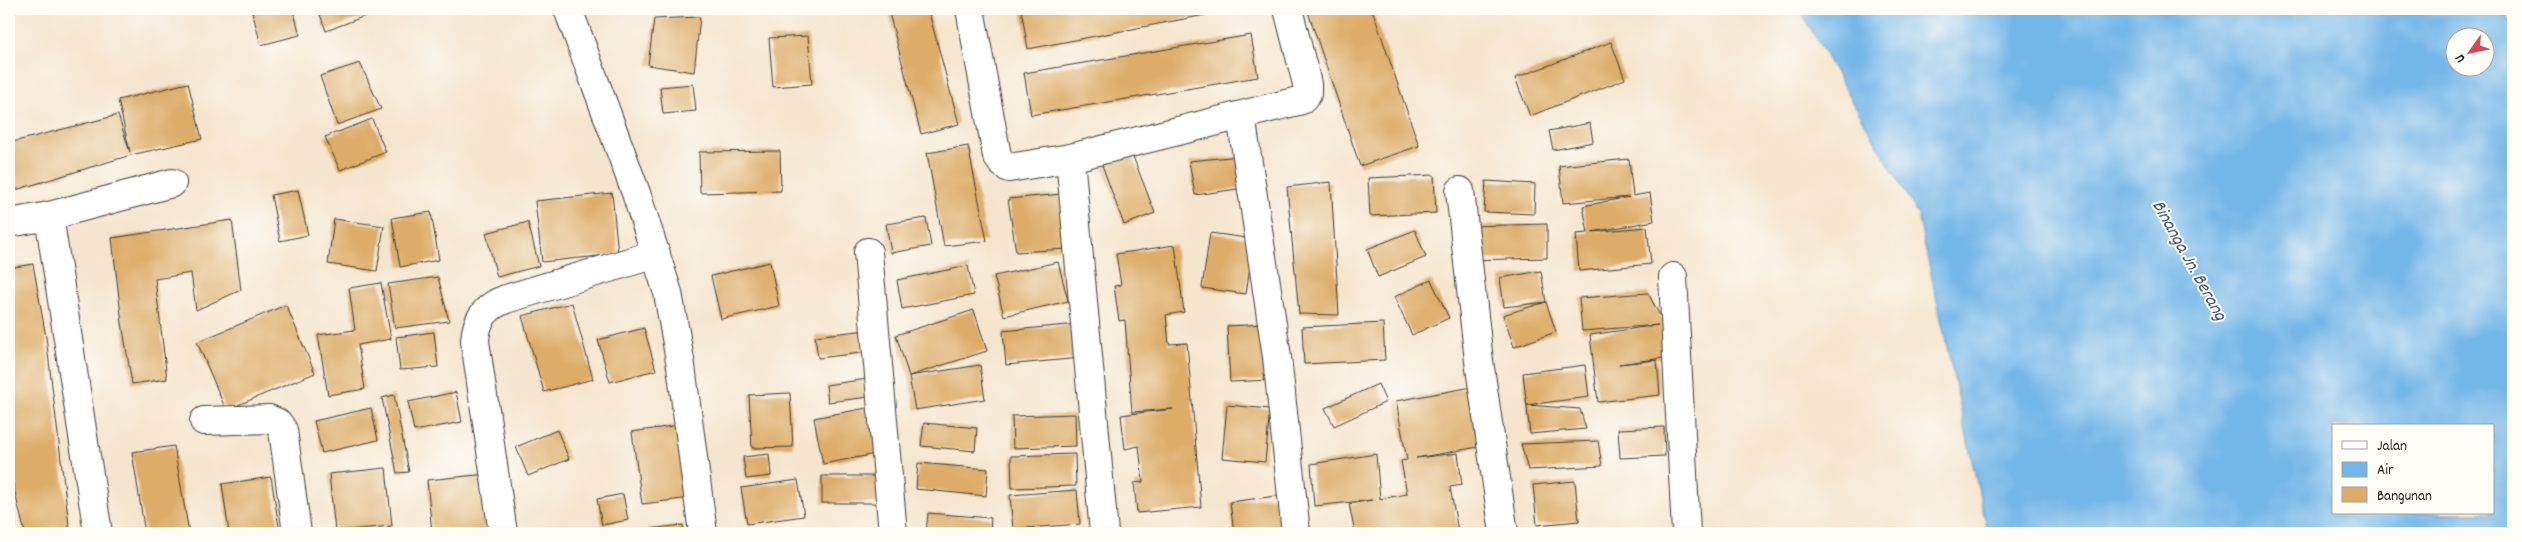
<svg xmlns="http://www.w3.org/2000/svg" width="2522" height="542" viewBox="0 0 2522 542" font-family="Dekko,sans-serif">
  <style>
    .water { fill: #73b6e8; stroke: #486982; fill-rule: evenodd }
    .building { fill: #ddac68 }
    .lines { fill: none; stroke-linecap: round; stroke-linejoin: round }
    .minor-casing { stroke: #3d3a37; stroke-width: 30 }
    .minor { stroke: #fff; stroke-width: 28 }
    .labels { text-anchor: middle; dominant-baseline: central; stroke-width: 4; stroke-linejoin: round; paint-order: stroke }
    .water-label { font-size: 19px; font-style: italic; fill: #3f5a6e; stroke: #fdfcf7 }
  </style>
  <rect width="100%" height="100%" fill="#fdfcf7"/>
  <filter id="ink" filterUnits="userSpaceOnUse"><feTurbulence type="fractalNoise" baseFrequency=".02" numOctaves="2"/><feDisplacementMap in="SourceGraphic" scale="10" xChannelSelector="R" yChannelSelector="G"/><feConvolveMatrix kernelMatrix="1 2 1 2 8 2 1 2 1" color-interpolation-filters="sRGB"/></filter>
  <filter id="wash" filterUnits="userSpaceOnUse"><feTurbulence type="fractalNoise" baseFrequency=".0096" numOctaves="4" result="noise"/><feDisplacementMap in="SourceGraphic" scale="20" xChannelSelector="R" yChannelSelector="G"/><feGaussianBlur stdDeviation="1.12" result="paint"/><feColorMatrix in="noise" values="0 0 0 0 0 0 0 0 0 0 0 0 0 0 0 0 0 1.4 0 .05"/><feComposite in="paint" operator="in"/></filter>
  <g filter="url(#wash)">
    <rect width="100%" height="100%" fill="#f5e5ce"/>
    <path class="water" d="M1799,9H2504L2513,26V533H1988L1918,215ZM2454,38H2484V68H2454ZM2333,426H2493V513H2333Z"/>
    <g id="blocks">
      <g class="building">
        <polygon points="262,9 293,9 300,35 261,45 252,11"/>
        <polygon points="318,9 383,9 326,31"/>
        <polygon points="661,9 691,9 691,10 661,12"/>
        <polygon points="888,9 928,9 959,124 921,134"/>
        <polygon points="1021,9 1231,9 1231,10 1028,49"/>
        <polygon points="1307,9 1372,9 1419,146 1360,166"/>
        <polygon points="700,17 694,72 648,65 654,19"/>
        <polygon points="1251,35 1258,77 1031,115 1024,73"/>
        <polygon points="808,36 812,84 773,87 769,38"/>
        <polygon points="1611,42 1625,79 1530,116 1515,78"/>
        <polygon points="360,63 381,109 337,125 320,76"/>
        <polygon points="188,83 202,139 131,155 9,192 9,143 118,115 130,152 118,100"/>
        <polygon points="693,84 696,111 663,114 660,87"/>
        <polygon points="372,119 386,152 340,170 325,137"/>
        <polygon points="1590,123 1593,142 1553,150 1549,131"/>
        <polygon points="968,146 987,241 944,246 927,153"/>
        <polygon points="780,151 781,191 700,193 699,152"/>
        <polygon points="1132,154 1155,213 1124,225 1102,165"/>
        <polygon points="1240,156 1245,188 1195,195 1189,161"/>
        <polygon points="1629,159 1633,196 1650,193 1654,221 1592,232 1647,227 1651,264 1579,271 1576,234 1588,233 1583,206 1629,197 1563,203 1559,166"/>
        <polygon points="1434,175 1436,213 1370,216 1368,178"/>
        <polygon points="1486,181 1535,184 1534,214 1484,212"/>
        <polygon points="1331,182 1339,315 1299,314 1287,187"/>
        <polygon points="298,190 308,235 280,241 271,195"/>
        <polygon points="612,193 618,254 542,262 535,201"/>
        <polygon points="1062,194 1068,249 1016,252 1008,199"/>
        <polygon points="431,212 439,260 400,267 392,218"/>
        <polygon points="926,218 931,246 891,253 886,224"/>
        <polygon points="334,219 384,226 377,271 328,264"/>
        <polygon points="232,220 241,290 196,310 191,273 155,279 167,379 132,384 122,323 112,238"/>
        <polygon points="528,222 539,266 497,277 486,233"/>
        <polygon points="1547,224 1547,258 1470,260 1469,226"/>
        <polygon points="1415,230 1426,257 1378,277 1367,249"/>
        <polygon points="1210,233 1254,239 1246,294 1202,288"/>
        <polygon points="1175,245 1184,312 1166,315 1169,344 1187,343 1201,507 1137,513 1134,483 1143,482 1139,446 1125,449 1121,415 1173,409 1132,412 1125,320 1119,321 1114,286 1121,285 1116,254"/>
        <polygon points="770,262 779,306 721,319 711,276"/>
        <polygon points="1058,262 1068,301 1004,316 994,276"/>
        <polygon points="33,264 46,337 70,533 25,533 9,469 9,268"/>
        <polygon points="968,266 974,295 902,309 897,280"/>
        <polygon points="1541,271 1546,302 1556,332 1514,347 1503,315 1546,302 1504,307 1500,278"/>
        <polygon points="438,277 449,321 395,328 388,284"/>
        <polygon points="1431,280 1449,318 1412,335 1394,297"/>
        <polygon points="381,283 391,339 358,345 365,389 328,395 318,335 355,330 349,288"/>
        <polygon points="1648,293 1665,325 1670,357 1619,364 1657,360 1660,395 1598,402 1590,335 1658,325 1582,331 1579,298"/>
        <polygon points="572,303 593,379 544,392 522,316"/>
        <polygon points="286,305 315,373 226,410 197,342"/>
        <polygon points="974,310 987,351 909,376 896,335"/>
        <polygon points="1383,323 1385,360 1304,364 1302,327"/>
        <polygon points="1078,324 1081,358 1006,365 1003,331"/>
        <polygon points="1266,324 1269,380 1230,382 1227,326"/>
        <polygon points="644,328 656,370 610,382 598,340"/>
        <polygon points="867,330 870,352 818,358 815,336"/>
        <polygon points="434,332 438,367 400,370 396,337"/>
        <polygon points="980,365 985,399 915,410 909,376"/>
        <polygon points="1585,365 1589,397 1527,405 1580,409 1586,429 1530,434 1523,373"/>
        <polygon points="867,379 870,397 828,402 826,385"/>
        <polygon points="1378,384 1386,402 1334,426 1325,408"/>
        <polygon points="1472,387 1478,447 1416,458 1458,453 1462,485 1450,487 1458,531 1444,533 1355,533 1349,504 1372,500 1314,506 1311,464 1376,454 1380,499 1407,494 1401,461 1407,460 1396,401"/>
        <polygon points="456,392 462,422 414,431 408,402"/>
        <polygon points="790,393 793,447 752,448 749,395"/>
        <polygon points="394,395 409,472 397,473 382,398"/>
        <polygon points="1227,405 1270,409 1265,462 1222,458"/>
        <polygon points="872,407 881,453 823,464 814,418"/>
        <polygon points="371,408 378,440 322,453 314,421"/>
        <polygon points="1075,414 1076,446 1013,448 1012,416"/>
        <polygon points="924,423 977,428 975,451 921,446"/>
        <polygon points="680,425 690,498 642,504 632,432"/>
        <polygon points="1664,427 1665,456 1620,458 1618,429"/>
        <polygon points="557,430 569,459 528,476 516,447"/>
        <polygon points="1598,441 1602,466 1528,470 1521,444"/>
        <polygon points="174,446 189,533 145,533 132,452"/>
        <polygon points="769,454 771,476 746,479 743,457"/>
        <polygon points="1075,454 1076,486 1012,488 1011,456"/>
        <polygon points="918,463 988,469 986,496 916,489"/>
        <polygon points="386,468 392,526 335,531 329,474"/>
        <polygon points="488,474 494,533 432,533 427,480"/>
        <rect x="822" y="476" width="57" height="27"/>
        <polygon points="271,477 280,533 229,533 222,484"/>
        <polygon points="798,480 804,516 747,524 741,488"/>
        <polygon points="1575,481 1579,521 1537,525 1533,485"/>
        <polygon points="1077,490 1080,524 1013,529 1010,495"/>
        <polygon points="623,494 628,520 602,525 597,499"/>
        <polygon points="1284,495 1289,531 1234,533 1230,502"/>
        <polygon points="928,513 991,518 990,533 926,533"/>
        <polygon points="683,525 684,533 649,533 649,529"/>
      </g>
    </g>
  </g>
  <g filter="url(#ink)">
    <use href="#blocks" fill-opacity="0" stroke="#3d3a37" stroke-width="1"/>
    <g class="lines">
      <g class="minor-casing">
        <g id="minor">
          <polyline points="568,9 636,193 668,293 681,366 703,533"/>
          <polyline points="970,9 997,156 1002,163 1009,168 1070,158 1104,533"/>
          <polyline points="1241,116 1277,357 1296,533"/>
          <polyline points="1070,158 1302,100 1307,94 1307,84 1288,9"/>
          <polyline points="1460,191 1479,361 1504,533"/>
          <polyline points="49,216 98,533"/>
          <polyline points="9,223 49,216 172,183"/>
          <polyline points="868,252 893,533"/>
          <polyline points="1673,277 1686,533"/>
          <polyline points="204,421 269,419 278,423 283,430 297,533"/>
          <path d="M503,533L475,341C476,320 486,306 506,299L656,254"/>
        </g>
      </g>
      <use href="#minor" class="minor"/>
    </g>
  </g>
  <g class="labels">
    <g class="water-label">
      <text transform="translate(2188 261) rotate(61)">Binanga Jn. Berang</text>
    </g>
  </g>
  <rect width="2522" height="542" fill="none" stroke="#fdfcf7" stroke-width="30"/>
  <rect x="2332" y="424" width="162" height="90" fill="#fdfcf7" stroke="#a3a29f"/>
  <rect x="2342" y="441" width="25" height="8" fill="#ffffff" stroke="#a3a29f"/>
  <text x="2377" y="450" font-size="15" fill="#1c1c1c">Jalan</text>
  <rect x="2342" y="462" width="25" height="15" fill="#73b6e8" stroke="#a3a29f"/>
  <text x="2377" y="474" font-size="15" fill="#1c1c1c">Air</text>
  <rect x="2342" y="487" width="25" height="15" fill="#ddac68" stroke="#a3a29f"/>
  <text x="2377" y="500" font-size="15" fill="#1c1c1c">Bangunan</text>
  <g transform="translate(2470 52) rotate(237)"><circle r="24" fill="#fdfcf7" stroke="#a3a29f"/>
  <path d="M0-4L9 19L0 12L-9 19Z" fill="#d1495b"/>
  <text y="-8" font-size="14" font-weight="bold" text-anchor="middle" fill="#1c1c1c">U</text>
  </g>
</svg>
